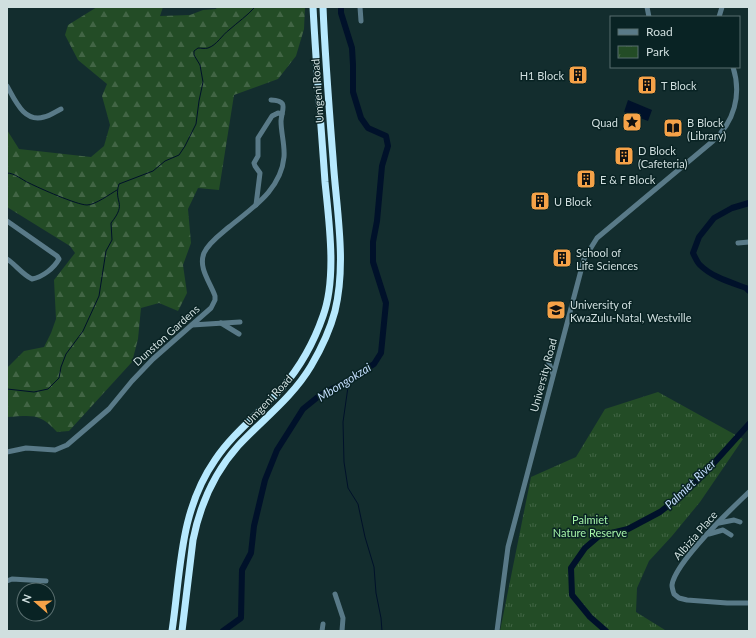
<svg xmlns="http://www.w3.org/2000/svg" width="756" height="638" viewBox="0 0 756 638" font-family="Lato,sans-serif">
  <style>
    .forest { fill: url(#forest-firs) }
    .park { fill: url(#park-tufts) }
    .water { fill: #00112a }
    .lines { fill: none; stroke-linecap: round; stroke-linejoin: round }
    .stream { stroke: #00112a; stroke-width: 1 }
    .river { stroke: #00112a; stroke-width: 6 }
    .minor { stroke: #597a88; stroke-width: 5 }
    .highway { stroke: #b7e9fe; stroke-width: 7 }
    .labels { text-anchor: middle; dominant-baseline: central; stroke-width: 3; stroke-linejoin: round; paint-order: stroke }
    .poi-label { font-size: 11px; fill: #d0dfdf; stroke: #092324; text-anchor: start }
    .street-label { font-size: 11px; fill: #d0dfdf; stroke: #092324 }
    .park-label { font-size: 11px; fill: #a5f3a8; stroke: #092324 }
    .water-label { font-size: 12px; font-style: italic; fill: #c3ddfc; stroke: #092324 }
  </style>
  <defs>
    <pattern id="forest-firs" width="22" height="20" patternUnits="userSpaceOnUse"><rect width="22" height="20" fill="#234c26"/><path d="M5 1l3.5 6h-7zM16 11l3.5 6h-7z" fill="#426545"/></pattern>
    <pattern id="park-tufts" width="24" height="20" patternUnits="userSpaceOnUse"><rect width="24" height="20" fill="#234c26"/><path d="M3 7l-1-3M5 7V3M7 7l1-3M15 17l-1-3M17 17v-4M19 17l1-3" fill="none" stroke="#426545"/></pattern>
  </defs>
  <rect width="100%" height="100%" fill="#132d2e"/>
  <path class="forest" d="M97,7H163L160,16L190,15L203,10L216,9L217,7H305L304,29L296,56L278,79L234,95L219,190L198,188L188,209L191,243L183,265L187,293L178,311L159,303L141,308L138,339L132,362L69,431L57,432C39,412 31,416 7,417V368L24,351L44,347L51,333L56,319L54,280L75,253L70,246L7,207V130L19,149L91,157L104,146L110,125L102,96L107,84L78,60L65,35L68,25Z"/>
  <polygon class="park" points="658,392 743,439 700,502 672,536 649,561 637,588 636,612 665,630 679,631 500,631 531,477 576,457 605,409"/>
  <polygon class="water" points="628,100 652,110 648,121 624,112"/>
  <g class="lines">
    <g class="stream">
      <path d="M7,173C15,173 22,180 29,183C39,188 77,205 87,205C95,205 110,194 117,190"/>
      <polyline points="349,380 343,422 344,462 348,488 358,504 365,537 374,567 376,593 381,618 382,631"/>
      <path d="M7,389L34,392L48,389L59,378L61,367L66,354L83,331L99,296L106,251L112,240L111,223C128,202 113,203 119,184L153,171L165,161L179,155L185,146L196,124L199,101L203,82L200,65L194,55V51L198,48C201,48 205,49 208,48C217,45 222,35 229,30C238,22 247,16 255,7"/>
    </g>
    <g class="river">
      <path d="M749,203L732,208L714,218L699,237L693,253C695,257 697,262 700,265C712,277 730,282 746,288L749,291"/>
      <polyline points="223,631 241,618 242,570 251,553 254,526 265,480 277,450 303,409 319,396 349,380 374,364 381,353 386,303 373,262 373,242 377,221 382,166 388,146 386,136 368,128 361,118 353,92 353,65 352,48 341,13 341,7"/>
      <polyline points="606,631 590,617 572,595 571,568 585,548 599,536 628,529 660,512 683,494 703,475 749,424"/>
    </g>
    <g class="minor">
      <polyline points="360,7 361,21"/>
      <polyline points="647,7 649,17"/>
      <polyline points="719,17 722,7"/>
      <path d="M7,86C15,100 24,123 44,117C50,116 55,112 61,109"/>
      <polyline points="256,205 260,173 255,166 254,163 258,156 258,138 272,116 278,113 282,114"/>
      <path d="M7,221L57,256L59,259C54,268 43,277 32,279C22,274 16,265 7,259"/>
      <polyline points="738,243 749,242"/>
      <polyline points="221,323 239,334"/>
      <polyline points="192,325 240,322"/>
      <polyline points="547,358 553,374"/>
      <path d="M7,452L26,448L55,450L67,445L109,409L132,381L153,359L211,308L215,300V296C210,282 198,268 204,253C209,242 221,234 229,227C252,208 281,190 284,157C285,145 281,133 281,121C282,108 289,101 271,100"/>
      <path d="M749,492C731,509 675,563 672,585C672,588 673,591 674,594L679,598L687,600L727,603H749"/>
      <polyline points="719,523 734,520 740,522"/>
      <polyline points="709,534 723,530 731,535"/>
      <polyline points="7,581 12,579 46,581"/>
      <polyline points="335,594 343,618 342,631"/>
      <polyline points="322,631 323,624"/>
      <path d="M497,631L508,547L584,259L597,238L713,141C734,122 742,95 733,67"/>
    </g>
    <g class="highway">
      <path d="M172,631C181,571 179,512 215,460C233,433 260,413 282,388C300,367 314,342 323,316C337,278 329,222 325,182C321,124 316,65 313,7"/>
      <path d="M182,631L193,540C200,505 214,473 238,446C262,420 292,398 311,366C321,349 330,330 335,311C347,261 336,208 333,158C329,107 325,57 323,7"/>
    </g>
  </g>
  <defs>
    <g id="building-square" transform="scale(1)"><rect x="-9" y="-9" width="18" height="18" rx="4" fill="#f6a248" stroke="#092324"/><path d="M-4-6H4V6H1V3H-1V6H-4ZM-2.5-4.3h1.7v1.8h-1.7ZM.8-4.3h1.7v1.8H.8ZM-2.5-1h1.7V.8h-1.7ZM.8-1h1.7V.8H.8Z" fill="#111"/></g>
    <g id="sight-square" transform="scale(1)"><rect x="-9" y="-9" width="18" height="18" rx="4" fill="#f6a248" stroke="#092324"/><path d="M0-6L1.8-2.2L6-1.7L2.9 1.2L3.7 5.4L0 3.3L-3.7 5.4L-2.9 1.2L-6-1.7L-1.8-2.2Z" fill="#111"/></g>
    <g id="library-square" transform="scale(1)"><rect x="-9" y="-9" width="18" height="18" rx="4" fill="#f6a248" stroke="#092324"/><path d="M-6-4Q-3-5.5-.7-3.5V5Q-3 3-6 4ZM6-4Q3-5.5 .7-3.5V5Q3 3 6 4Z" fill="#111"/></g>
    <g id="university-square" transform="scale(1)"><rect x="-9" y="-9" width="18" height="18" rx="4" fill="#f6a248" stroke="#092324"/><path d="M0-5L7-2L0 1L-7-2ZM-4 1L0 2.5L4 1V4Q0 6-4 4Z" fill="#111"/></g>
  </defs>
  <g fill-rule="evenodd">
    <use href="#building-square" x="578" y="75"/>
    <use href="#building-square" x="647" y="85"/>
    <use href="#sight-square" x="632" y="122"/>
    <use href="#library-square" x="673" y="128"/>
    <use href="#building-square" x="624" y="156"/>
    <use href="#building-square" x="586" y="179"/>
    <use href="#building-square" x="540" y="201"/>
    <use href="#building-square" x="562" y="258"/>
    <use href="#university-square" x="556" y="310"/>
  </g>
  <g class="labels">
    <g class="poi-label">
      <text x="564" y="75" text-anchor="end">H1 Block</text>
      <text x="661" y="85">T Block</text>
      <text x="618" y="122" text-anchor="end">Quad</text>
      <text x="687" y="122">B Block<tspan x="687" dy="13">(Library)</tspan></text>
      <text x="638" y="150">D Block<tspan x="638" dy="13">(Cafeteria)</tspan></text>
      <text x="600" y="179">E &amp; F Block</text>
      <text x="554" y="201">U Block</text>
      <text x="576" y="252">School of<tspan x="576" dy="13">Life Sciences</tspan></text>
      <text x="570" y="304">University of<tspan x="570" dy="13">KwaZulu-Natal, Westville</tspan></text>
    </g>
    <g class="street-label">
      <text transform="translate(317 91) rotate(-94)">Umgeni Road</text>
      <text transform="translate(166 335) rotate(-42)">Dunston Gardens</text>
      <text transform="translate(543 375) rotate(-75)">University Road</text>
      <text transform="translate(268 400) rotate(-47)">Umgeni Road</text>
      <text transform="translate(695 535) rotate(-49)">Albizia Place</text>
    </g>
    <g class="park-label">
      <text x="590" y="519">Palmiet<tspan x="590" dy="13">Nature Reserve</tspan></text>
    </g>
    <g class="water-label">
      <text transform="translate(344 382) rotate(-32)">Mbongokzai</text>
      <text transform="translate(690 484) rotate(-44)">Palmiet River</text>
    </g>
  </g>
  <rect width="756" height="638" fill="none" stroke="#d0dfdf" stroke-width="16"/>
  <rect x="610" y="16" width="130" height="52" fill="#092324" stroke="#596e6f"/>
  <rect x="618" y="29" width="20" height="6" fill="#597a88" stroke="#596e6f"/>
  <text x="646" y="36" font-size="12" fill="#d0dfdf">Road</text>
  <rect x="618" y="46" width="20" height="12" fill="url(#park-tufts)" stroke="#596e6f"/>
  <text x="646" y="56" font-size="12" fill="#d0dfdf">Park</text>
  <g transform="translate(36 602) rotate(290)"><circle r="19" fill="#092324" stroke="#596e6f"/>
  <path d="M0-3L7 15L0 10L-7 15Z" fill="#f6a248"/>
  <text y="-6" font-size="11" font-weight="bold" text-anchor="middle" fill="#d0dfdf">N</text>
  </g>
</svg>
